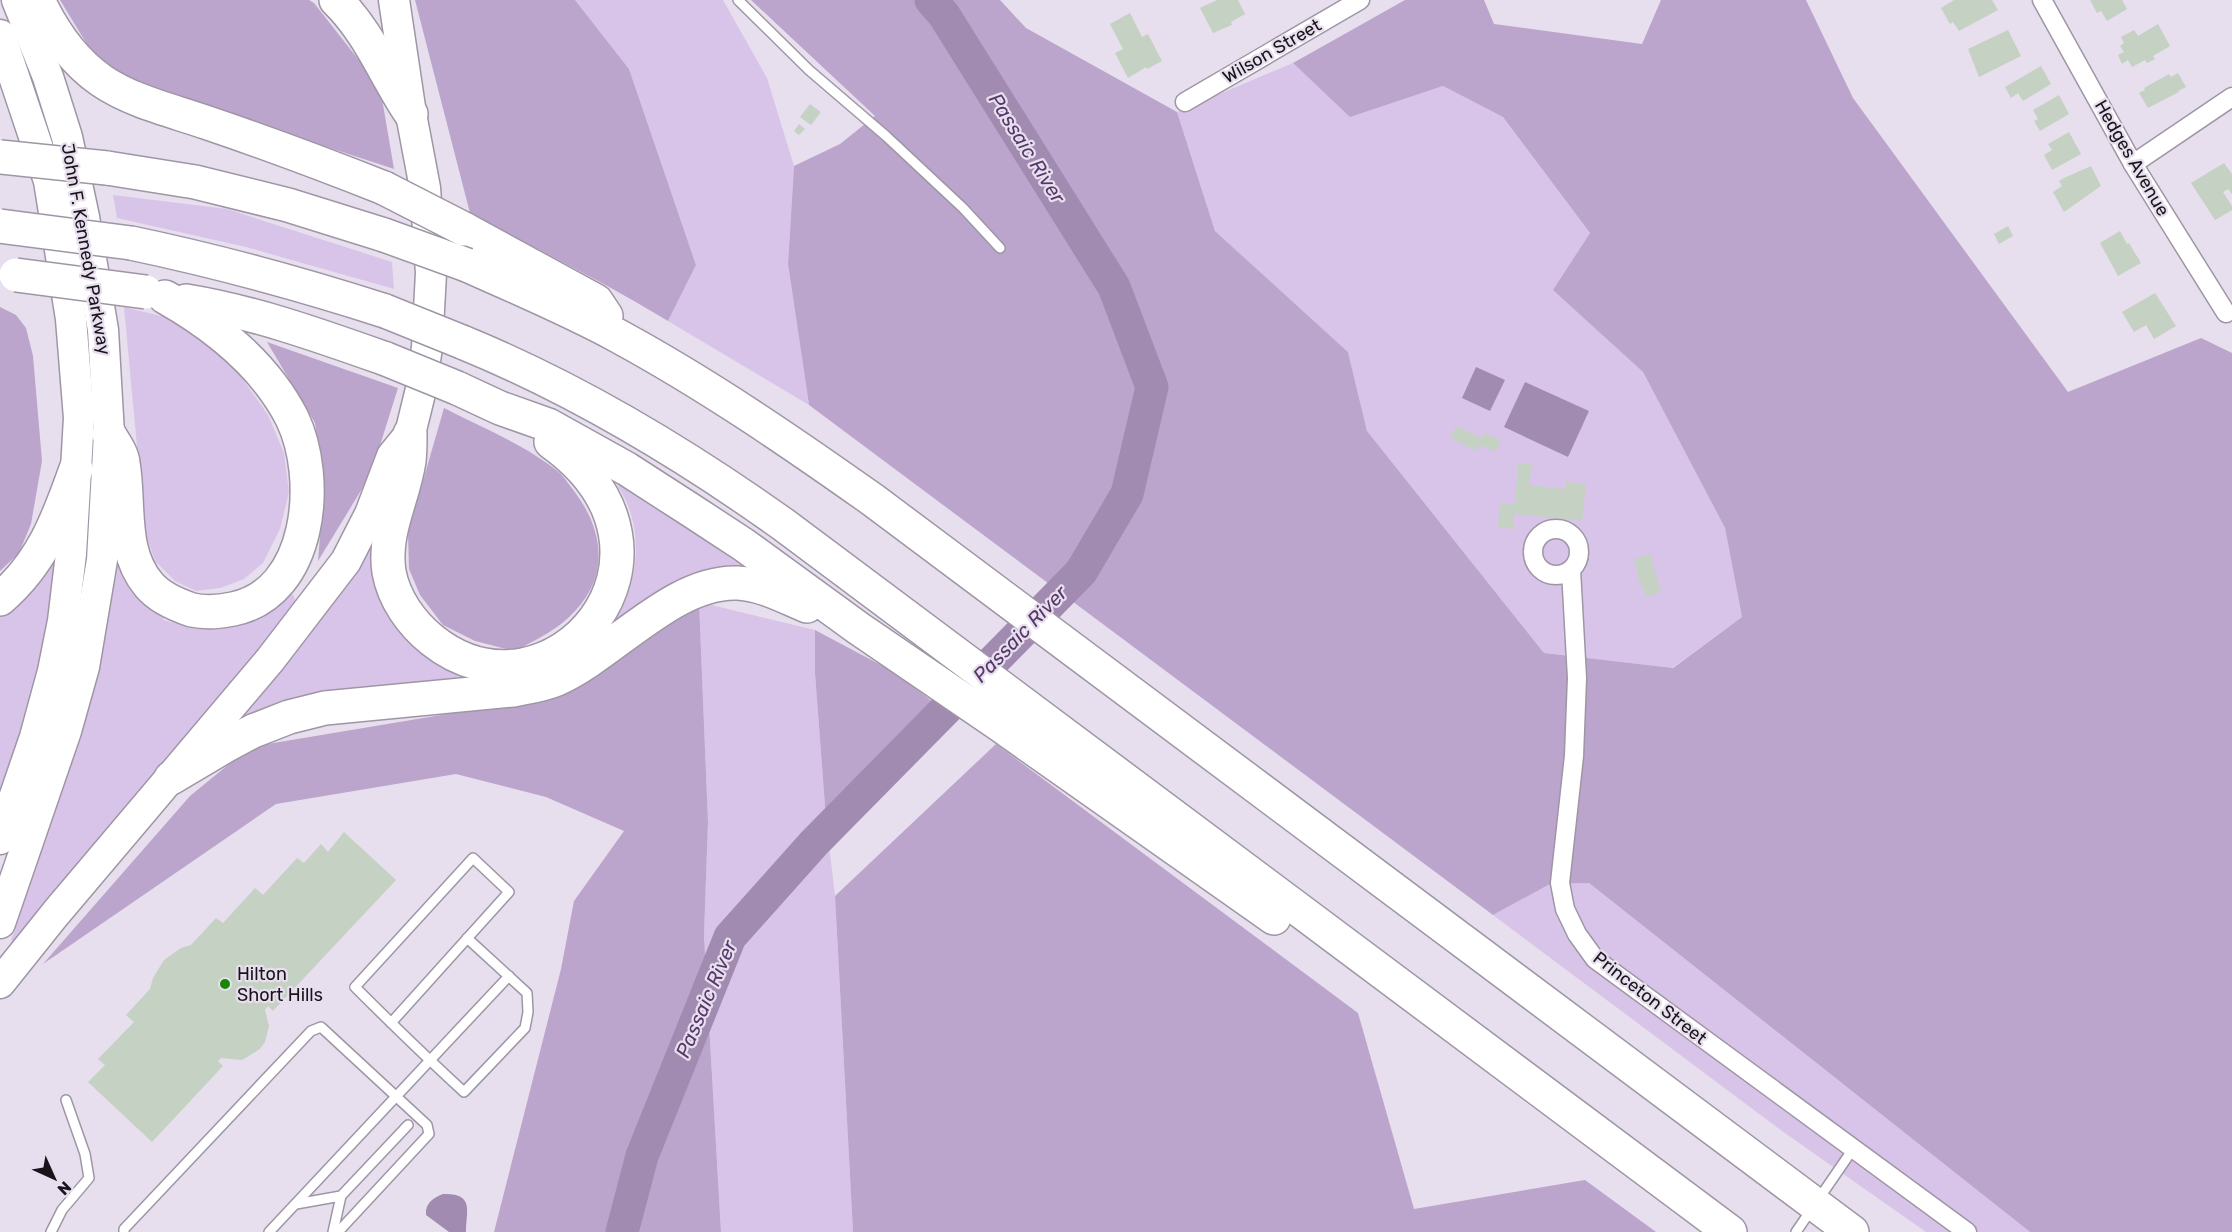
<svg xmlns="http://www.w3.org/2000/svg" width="2232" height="1232" viewBox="0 0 2232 1232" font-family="Rubik,sans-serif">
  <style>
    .green { fill: #d9c4e9 }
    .forest { fill: #bca5cc }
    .water { fill: #a28bb1 }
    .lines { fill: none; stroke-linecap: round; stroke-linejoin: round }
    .river { stroke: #a28bb1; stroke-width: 33 }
    .building { fill: #c5d1c3 }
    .lane-casing { stroke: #9f96a5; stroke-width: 12 }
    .street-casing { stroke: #9f96a5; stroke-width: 21 }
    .primary-casing { stroke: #9f96a5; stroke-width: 33 }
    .highway-casing { stroke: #9f96a5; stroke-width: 36 }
    .lane { stroke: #fff; stroke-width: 9 }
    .street { stroke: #fff; stroke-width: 18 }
    .primary { stroke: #fff; stroke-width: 30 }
    .highway { stroke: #fff; stroke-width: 33 }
    .highway-bridge-casing { stroke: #9f96a5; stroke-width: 36; stroke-linecap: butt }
    .highway-bridge { stroke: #fff; stroke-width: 33 }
    .poi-dot { fill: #188701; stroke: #e7deee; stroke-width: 2 }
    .labels { text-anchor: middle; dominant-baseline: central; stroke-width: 4.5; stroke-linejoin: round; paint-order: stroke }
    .street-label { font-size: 18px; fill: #18141a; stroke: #e7deee }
    .poi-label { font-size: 18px; fill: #18141a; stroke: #e7deee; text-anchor: start }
    .water-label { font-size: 20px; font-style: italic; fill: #56376a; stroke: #e7deee }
  </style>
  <rect width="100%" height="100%" fill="#e7deee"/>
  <g class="green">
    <polygon points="575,0 723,0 767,78 794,166 788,264 809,405 668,321 696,265 629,69"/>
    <polygon points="1293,63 1350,116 1443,86 1503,117 1590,233 1554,290 1643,372 1725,528 1742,617 1672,668 1544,653 1367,431 1348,352 1215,231 1177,112"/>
    <polygon points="113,195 227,209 392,262 394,289 246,247 117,218"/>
    <polygon points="124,307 165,317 230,361 268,415 284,453 289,492 280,529 263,563 244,579 220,588 196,591 175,581 155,561 145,532"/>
    <path d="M620,483L758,572L603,632C609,624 618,616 622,606C641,571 641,519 618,487Z"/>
    <polygon points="373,536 376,566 472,676 468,682 238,721"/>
    <path d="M115,546L165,613L163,620C215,635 250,630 292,593L299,607L14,941H11L81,730Z"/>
    <path d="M52,562L57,564C51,645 24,724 0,801V612Z"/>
    <polygon points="699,602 815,630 815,673 826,819 835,896 853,1232 721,1232 704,936 708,822"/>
    <polygon points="1589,883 2030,1232 1926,1232 1782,1131 1493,915 1550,884"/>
  </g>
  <g class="forest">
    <polygon points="60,0 309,0 314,3 380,87 394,169 147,88 99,64"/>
    <path d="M415,0H575L629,69L696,265L668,321C604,282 536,249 470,213Z"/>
    <polygon points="751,0 1000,0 1026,28 1177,112 1215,231 1348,352 1367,431 1544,653 1673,668 1742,617 1725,528 1643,372 1553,290 1590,233 1503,117 1443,86 1350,117 1293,63 1405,0 1484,0 1494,24 1642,44 1661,0 1806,0 1853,98 2068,392 2201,338 2232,353 2232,1232 2030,1232 1589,883 1550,884 1493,915 809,405 788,264 794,166 840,144 875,116"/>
    <polygon points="0,307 16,315 26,328 33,356 42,461 31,524 19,553 0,571"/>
    <polygon points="267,342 398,388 371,474 318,561 324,487 315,423"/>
    <path d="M444,408C483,428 526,445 560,473C565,478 569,485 574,491C603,529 610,574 575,611C558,630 536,640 514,651L475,641L443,625L420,595L409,569L408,533Z"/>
    <polygon points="699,602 708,822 704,936 721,1232 494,1232 561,969 574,901 624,831 546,797 456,774 276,804 43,964 190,796 250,747 548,697"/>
    <polygon points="815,630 896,673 933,702 826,819 815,673"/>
    <polygon points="996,744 1358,1013 1414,1209 1585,1180 1656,1232 853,1232 835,896"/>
  </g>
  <g class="water">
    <polygon points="1476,367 1505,380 1490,411 1462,398"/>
    <polygon points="1525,382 1589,411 1568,457 1504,427"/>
    <path d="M443,1194C475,1193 466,1211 466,1232H449L426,1215C425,1203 433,1198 443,1194Z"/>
  </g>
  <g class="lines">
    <polyline class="river" points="622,1232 642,1156 730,937 814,843 1081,572 1127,494 1152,387 1114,287 944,15 931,0"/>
  </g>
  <g class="building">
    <polygon points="1217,0 1238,0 1245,14 1231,22 1232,25 1213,33 1200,8"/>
    <polygon points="1954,0 1992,0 1998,10 1959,31 1953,22 1950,24 1941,8"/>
    <polygon points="2090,0 2122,0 2127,9 2107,21 2101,11 2097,13"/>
    <polygon points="1130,13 1142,37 1148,34 1162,61 1147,69 1146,67 1128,78 1115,53 1123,49 1110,24"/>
    <polygon points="2158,24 2170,46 2153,56 2155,59 2147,63 2145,60 2132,67 2128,60 2122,64 2118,55 2124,52 2120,46 2124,43 2121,37 2134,30 2138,36"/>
    <polygon points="2008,30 2021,56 1979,77 1968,49"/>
    <polygon points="2041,66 2051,84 2023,101 2018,93 2011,98 2005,87"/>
    <polygon points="2178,73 2186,87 2178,91 2179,92 2148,108 2139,93 2145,90 2144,88 2169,74 2171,77"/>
    <polygon points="2059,95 2069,114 2040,131 2034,121 2038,119 2033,110"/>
    <polygon points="810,104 821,112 811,125 800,117"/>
    <polygon points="799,124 805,129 799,135 794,131"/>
    <polygon points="2069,132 2081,154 2052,170 2044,155 2052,150 2048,144"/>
    <polygon points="2224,163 2232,174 2232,194 2228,189 2223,192 2232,206 2232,210 2215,220 2191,183"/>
    <polygon points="2091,166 2101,186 2064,212 2053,192 2062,186 2059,181 2064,178"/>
    <polygon points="2008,226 2013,236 1999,244 1994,234"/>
    <polygon points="2120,231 2127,244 2129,243 2141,263 2118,276 2100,243"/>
    <polygon points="2155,293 2176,326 2154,339 2146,325 2134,332 2122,312"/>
    <polygon points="1456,426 1482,438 1485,433 1501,440 1495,452 1480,445 1477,451 1450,438"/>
    <polygon points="1518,463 1532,464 1529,485 1566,489 1566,482 1586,484 1582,521 1514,514 1513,529 1498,527 1500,503 1515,504"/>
    <polygon points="1650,554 1661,592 1646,597 1643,587 1641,588 1634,559"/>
    <polygon points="344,832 396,880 273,1011 268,1006 265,1010 269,1026 265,1042 260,1049 242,1060 221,1058 218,1061 223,1066 152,1142 88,1082 105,1065 98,1059 134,1022 126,1015 150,989 153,978 164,960 181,948 191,945 216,918 223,923 255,888 263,895 297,858 304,863 321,844 328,852"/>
  </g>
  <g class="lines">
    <g class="lane-casing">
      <g id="lane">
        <polyline points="738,0 809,70 886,136 963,208 1000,248"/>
        <path d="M391,1023L509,892L473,858L355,987C391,1023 427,1058 464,1092L525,1028L528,1012L527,993L467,938"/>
        <polyline points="296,1204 341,1196"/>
        <polyline points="51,1232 62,1210 89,1178 85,1154 66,1100"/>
        <polyline points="124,1232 124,1229 311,1031 321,1027 427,1125 429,1134 338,1232"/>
        <polyline points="269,1232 509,976"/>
        <polyline points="333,1232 341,1196 408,1125"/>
        <polyline points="1796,1232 1853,1149"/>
      </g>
    </g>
    <g class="street-casing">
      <g id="street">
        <polyline points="2042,0 2133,164 2226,313"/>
        <polyline points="1185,102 1360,0"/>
        <polyline points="2133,164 2232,97"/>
        <circle cx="1556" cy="552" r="23"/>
        <polyline points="1571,570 1577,678 1574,756 1560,883 1565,909 1577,934 1595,959 1967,1232"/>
      </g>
    </g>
    <g class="primary-casing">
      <g id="primary">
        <polyline points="0,35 49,181 71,319 79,418 71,554 63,621 53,671 35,737 0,839"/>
        <polyline points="0,923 66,731 84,667 102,560 109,434 103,330 84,217 67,137 48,77 17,0"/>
        <polyline points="0,983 56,913 270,660 346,561 370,514 392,456 410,434 421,389 427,347 431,273 425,188 411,114 394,0"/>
      </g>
    </g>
    <g class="highway-casing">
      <g id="highway">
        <path d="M38,0C53,32 73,61 102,81C133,102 174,111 208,123C267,143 326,165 384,188"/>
        <path d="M336,0C370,33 385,76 411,114"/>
        <polyline points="107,168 195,182 288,205 384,235"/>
        <polyline points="464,229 596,301 606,316"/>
        <path d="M131,243C217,261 301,284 385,311"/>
        <path d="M467,265C518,288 571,310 620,337C708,385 791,442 873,500L1852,1232"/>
        <path d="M186,301C254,312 321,336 386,359"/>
        <path d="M462,342C577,389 683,453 784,525L1730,1232"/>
        <polyline points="457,388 500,408 548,425 627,469 689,509 744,545 858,628 1000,725 1274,918"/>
        <path d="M109,434C114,443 122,453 123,463C130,504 120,551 149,585C159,597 177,605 192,610C206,613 219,612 233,609C312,593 321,478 292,418C265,365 216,326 165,297"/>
        <path d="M410,434C410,443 410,453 409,461C403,500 383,532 389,572C394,599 411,623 432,640C551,735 708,554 551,442"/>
        <path d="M0,599C42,563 58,520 76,469"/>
        <path d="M171,778L225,746L253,731L289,717L325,708L513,690C528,687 543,685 557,679C614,653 673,581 737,583C762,584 785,597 807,606"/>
      </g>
    </g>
    <use href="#lane" class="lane"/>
    <use href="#street" class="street"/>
    <use href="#primary" class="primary"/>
    <use href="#highway" class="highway"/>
    <g class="highway-bridge-casing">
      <g id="highway-bridge">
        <polyline points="0,157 107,168"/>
        <polyline points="384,188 464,229"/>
        <polyline points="0,226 131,243"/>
        <polyline points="384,235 467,265"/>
        <polyline points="16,275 146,292"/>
        <polyline points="385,311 462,342"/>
        <polyline points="386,359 457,388"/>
      </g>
    </g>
    <use href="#highway-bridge" class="highway-bridge"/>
  </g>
  <circle class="poi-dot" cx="225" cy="984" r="6"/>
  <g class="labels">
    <g class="street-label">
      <text transform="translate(1272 51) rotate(-30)">Wilson Street</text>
      <text transform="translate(2132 158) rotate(60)">Hedges Avenue</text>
      <text transform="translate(86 249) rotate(80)">John F. Kennedy Parkway</text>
      <text transform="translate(1650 998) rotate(38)">Princeton Street</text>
    </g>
    <g class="poi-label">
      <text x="237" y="974">Hilton<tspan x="237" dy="21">Short Hills</tspan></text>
    </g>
    <g class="water-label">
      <text transform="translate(1027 148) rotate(58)">Passaic River</text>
      <text transform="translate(1020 634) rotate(-46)">Passaic River</text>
      <text transform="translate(706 999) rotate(-67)">Passaic River</text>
    </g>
  </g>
  <g transform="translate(54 1178) rotate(135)" stroke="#e7deee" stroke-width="4.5" paint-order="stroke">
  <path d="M0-4.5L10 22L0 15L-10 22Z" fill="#18141a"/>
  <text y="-9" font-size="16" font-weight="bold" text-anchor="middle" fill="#18141a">N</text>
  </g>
</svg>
